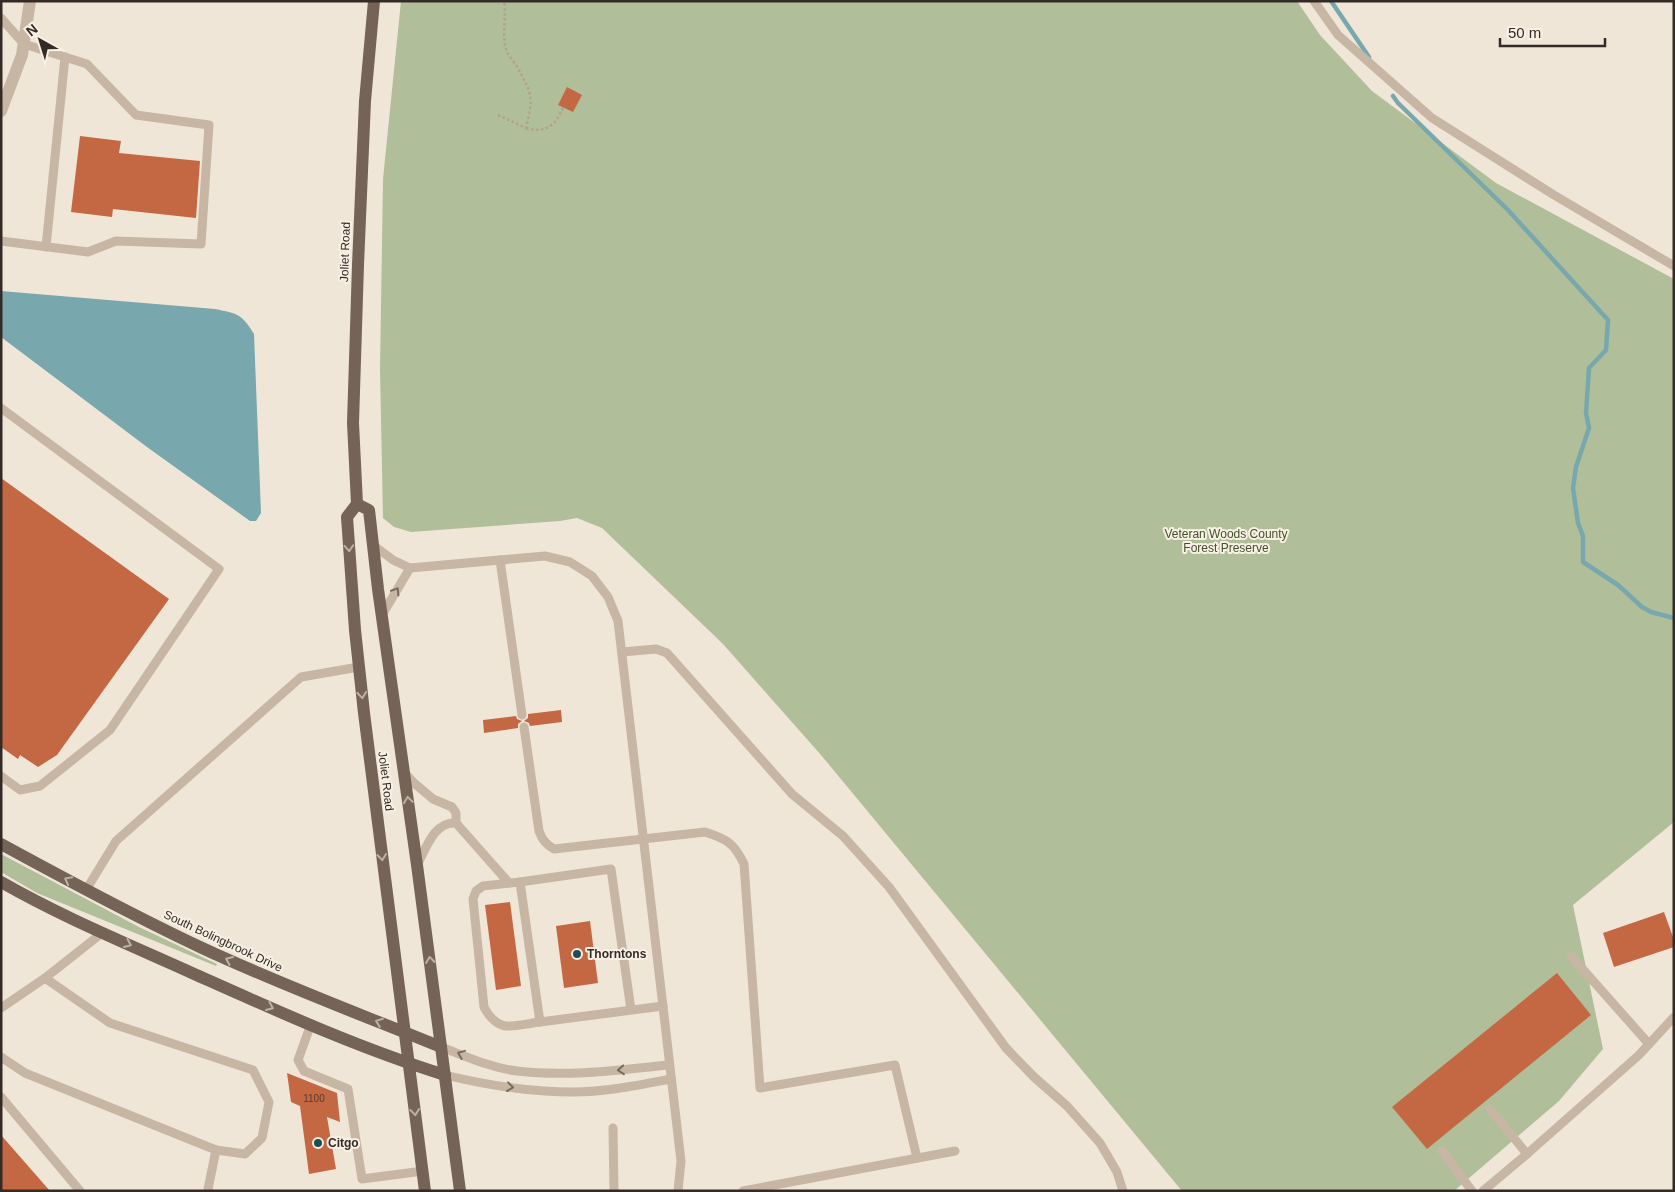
<svg xmlns="http://www.w3.org/2000/svg" width="1675" height="1192" viewBox="0 0 1675 1192" font-family="Helvetica,sans-serif">
  <style>
    .green { fill: #b0bf99 }
    .water { fill: #78a8ad }
    .lines { fill: none; stroke-linecap: round; stroke-linejoin: round }
    .stream { stroke: #78a8ad; stroke-width: 4.5 }
    .building { fill: #c46843 }
    .path { stroke: #b4a08f; stroke-width: 2.5; stroke-dasharray: 2.5 2.5; stroke-linecap: butt }
    .lane { stroke: #c8b6a5; stroke-width: 9 }
    .street { stroke: #c8b6a5; stroke-width: 12 }
    .primary { stroke: #756357; stroke-width: 12 }
    .oneway { stroke: #bdb1a5 }
    .oneway2 { stroke: #776a5f }
    .poi-dot { fill: #1d4e54; stroke: #f8f0e4; stroke-width: 2 }
    .labels { text-anchor: middle; dominant-baseline: central; stroke-width: 4; stroke-linejoin: round; paint-order: stroke }
    .number-label { font-size: 10px; fill: #583a2d }
    .street-label { font-size: 12px; fill: #342b26; stroke: #f8f0e4 }
    .park-label { font-size: 12px; fill: #41512a; stroke: #f8f0e4 }
    .poi-label { font-size: 12px; font-weight: bold; fill: #342b26; stroke: #f8f0e4; text-anchor: start }
  </style>
  <rect width="100%" height="100%" fill="#f0e6d8"/>
  <g class="green">
    <polygon points="401,1 1297,1 1320,35 1372,91 1496,183 1674,279 1674,822 1573,905 1603,1049 1559,1101 1454,1191 1182,1191 821,755 723,644 602,528 577,518 560,521 411,532 394,527 383,518 380,369 383,179"/>
    <polygon points="1,854 139,927 217,964 216,966 37,893 1,872"/>
  </g>
  <path class="water" d="M1,291L215,309C238,314 241,313 254,334L261,513L256,521H250L147,447L1,337Z"/>
  <g class="lines">
    <g class="stream">
      <polyline points="1331,1 1369,57"/>
      <polyline points="1393,96 1398,103 1507,209 1608,320 1606,350 1589,368 1586,413 1589,428 1576,467 1573,488 1578,523 1583,536 1583,562 1618,585 1642,607 1651,612 1674,618"/>
    </g>
  </g>
  <g class="building">
    <polygon points="567,87 582,95 573,112 558,105"/>
    <polygon points="80,136 121,141 119,153 200,161 196,218 113,209 112,217 71,212"/>
    <polygon points="1,478 169,599 57,755 38,767 20,755 18,759 1,747"/>
    <polygon points="561,710 562,722 530,726 529,723 524,721 528,718 528,714"/>
    <polygon points="516,716 517,719 522,721 518,724 518,728 484,733 483,720"/>
    <polygon points="510,902 521,986 496,990 485,905"/>
    <polygon points="1664,912 1674,940 1674,947 1614,967 1603,933"/>
    <polygon points="590,921 598,983 564,988 556,926"/>
    <polygon points="1557,973 1591,1015 1427,1149 1392,1107"/>
    <polygon points="287,1073 337,1093 340,1122 327,1117 336,1169 309,1174 300,1106 291,1102"/>
    <polygon points="1,1135 50,1191 1,1191"/>
  </g>
  <g class="lines">
    <g class="path">
      <path d="M498,115L526,128C534,96 532,94 516,65C513,61 509,56 507,52C501,35 507,18 504,1"/>
      <path d="M526,128C546,134 556,125 563,107"/>
    </g>
    <g class="lane">
      <polyline points="1314,1 1338,35 1432,118 1554,195 1674,266"/>
      <polyline points="1,18 24,44 87,64 136,115 209,125 201,244 116,241 88,252 1,241"/>
      <polyline points="46,247 65,57"/>
      <polyline points="1,408 219,569 110,730 40,786 20,790 1,776"/>
      <polyline points="373,545 393,560 410,568 545,556 570,562 592,576 608,597 618,621 681,1161 678,1191"/>
      <polyline points="500,560 522,715"/>
      <polyline points="382,615 410,568"/>
      <polyline points="622,652 656,649 667,653 792,794 843,836 889,887 1006,1048 1034,1077 1067,1106 1100,1143 1117,1172 1123,1191"/>
      <path d="M524,727L539,831C542,840 546,844 554,849L705,832C727,839 734,843 744,864L760,1088L895,1065L917,1158"/>
      <polyline points="404,772 414,783 433,799 452,807 456,813 456,823 509,883"/>
      <path d="M417,865C426,849 434,821 456,823"/>
      <path d="M520,882L483,886L476,891L473,899L484,1007C499,1035 514,1025 540,1022"/>
      <polyline points="86,890 116,841 301,677 359,667"/>
      <polyline points="1571,956 1649,1044"/>
      <polyline points="45,978 110,1023 253,1070 269,1102 262,1138 245,1154 216,1150 208,1189 209,1191"/>
      <polyline points="1,1008 45,978 102,933"/>
      <polyline points="631,1010 611,869 520,882 540,1022 663,1006"/>
      <polyline points="311,1024 298,1060 304,1071 348,1089 362,1179 423,1171"/>
      <path d="M441,1047C465,1056 491,1068 517,1071C568,1077 619,1070 669,1065"/>
      <polyline points="1,1057 25,1073 216,1150"/>
      <path d="M445,1075C486,1085 530,1092 573,1092C606,1092 639,1085 671,1079"/>
      <polyline points="1,1097 80,1191"/>
      <polyline points="1490,1109 1527,1154"/>
      <polyline points="613,1128 614,1191"/>
      <polyline points="1442,1151 1472,1191"/>
      <polyline points="743,1191 955,1151"/>
      <polyline points="1483,1191 1527,1154 1639,1055 1674,1017"/>
    </g>
    <polyline class="street" points="1,111 22,55 30,1"/>
    <g class="primary">
      <polyline points="374,1 365,101 358,265 353,423 357,504 347,517 355,630 364,713 425,1191"/>
      <polyline points="357,504 369,510 378,589 417,865 460,1191"/>
      <path d="M1,844C67,880 132,915 200,947C279,984 360,1014 441,1047"/>
      <path d="M1,882C62,917 128,944 192,973C275,1010 358,1048 445,1075"/>
    </g>
  </g>
  <defs><path id="oneway-chevron" d="M-2-3.5L2.5 0L-2 3.5" fill="none" stroke-width="1.6" stroke-linecap="round" stroke-linejoin="round" transform="scale(1.25)"/></defs>
  <g class="oneway">
    <use href="#oneway-chevron" transform="translate(349 548) rotate(86)"/>
    <use href="#oneway-chevron" transform="translate(362 695) rotate(84)"/>
    <use href="#oneway-chevron" transform="translate(408 800) rotate(-98)"/>
    <use href="#oneway-chevron" transform="translate(382 857) rotate(83)"/>
    <use href="#oneway-chevron" transform="translate(68 880) rotate(-152)"/>
    <use href="#oneway-chevron" transform="translate(128 944) rotate(24)"/>
    <use href="#oneway-chevron" transform="translate(229 960) rotate(-156)"/>
    <use href="#oneway-chevron" transform="translate(430 960) rotate(-97)"/>
    <use href="#oneway-chevron" transform="translate(270 1007) rotate(23)"/>
    <use href="#oneway-chevron" transform="translate(379 1022) rotate(-159)"/>
    <use href="#oneway-chevron" transform="translate(415 1112) rotate(83)"/>
  </g>
  <g class="oneway2">
    <use href="#oneway-chevron" transform="translate(396 591) rotate(-58)"/>
    <use href="#oneway-chevron" transform="translate(461 1054) rotate(-158)"/>
    <use href="#oneway-chevron" transform="translate(621 1070) rotate(175)"/>
    <use href="#oneway-chevron" transform="translate(510 1087) rotate(7)"/>
  </g>
  <g class="poi-dot">
    <circle cx="577" cy="954" r="5"/>
    <circle cx="318" cy="1143" r="5"/>
  </g>
  <g class="labels">
    <g class="number-label">
      <text x="314" y="1098">1100</text>
    </g>
    <g class="street-label">
      <text transform="translate(345 252) rotate(-88)">Joliet Road</text>
      <text transform="translate(386 781) rotate(83)">Joliet Road</text>
      <text transform="translate(223 941) rotate(25)">South Bolingbrook Drive</text>
    </g>
    <g class="park-label">
      <text x="1226" y="534">Veteran Woods County<tspan x="1226" dy="14">Forest Preserve</tspan></text>
    </g>
    <g class="poi-label">
      <text x="587" y="954">Thorntons</text>
      <text x="328" y="1143">Citgo</text>
    </g>
  </g>
  <rect width="1675" height="1192" fill="none" stroke="#342b26" stroke-width="5"/>
  <g transform="translate(40 40) rotate(321)" stroke="#f8f0e4" stroke-width="4" paint-order="stroke">
  <path d="M0-4L9 19L0 12L-9 19Z" fill="#342b26"/>
  <text y="-8" font-size="14" font-weight="bold" text-anchor="middle" fill="#342b26">N</text>
  </g>
  <path d="M1500 38v8h105v-8" fill="none" stroke="#342b26" stroke-width="2.5"/>
  <text x="1508" y="38" font-size="15" fill="#342b26" stroke="#f8f0e4" stroke-width="4" paint-order="stroke">50 m</text>
</svg>
